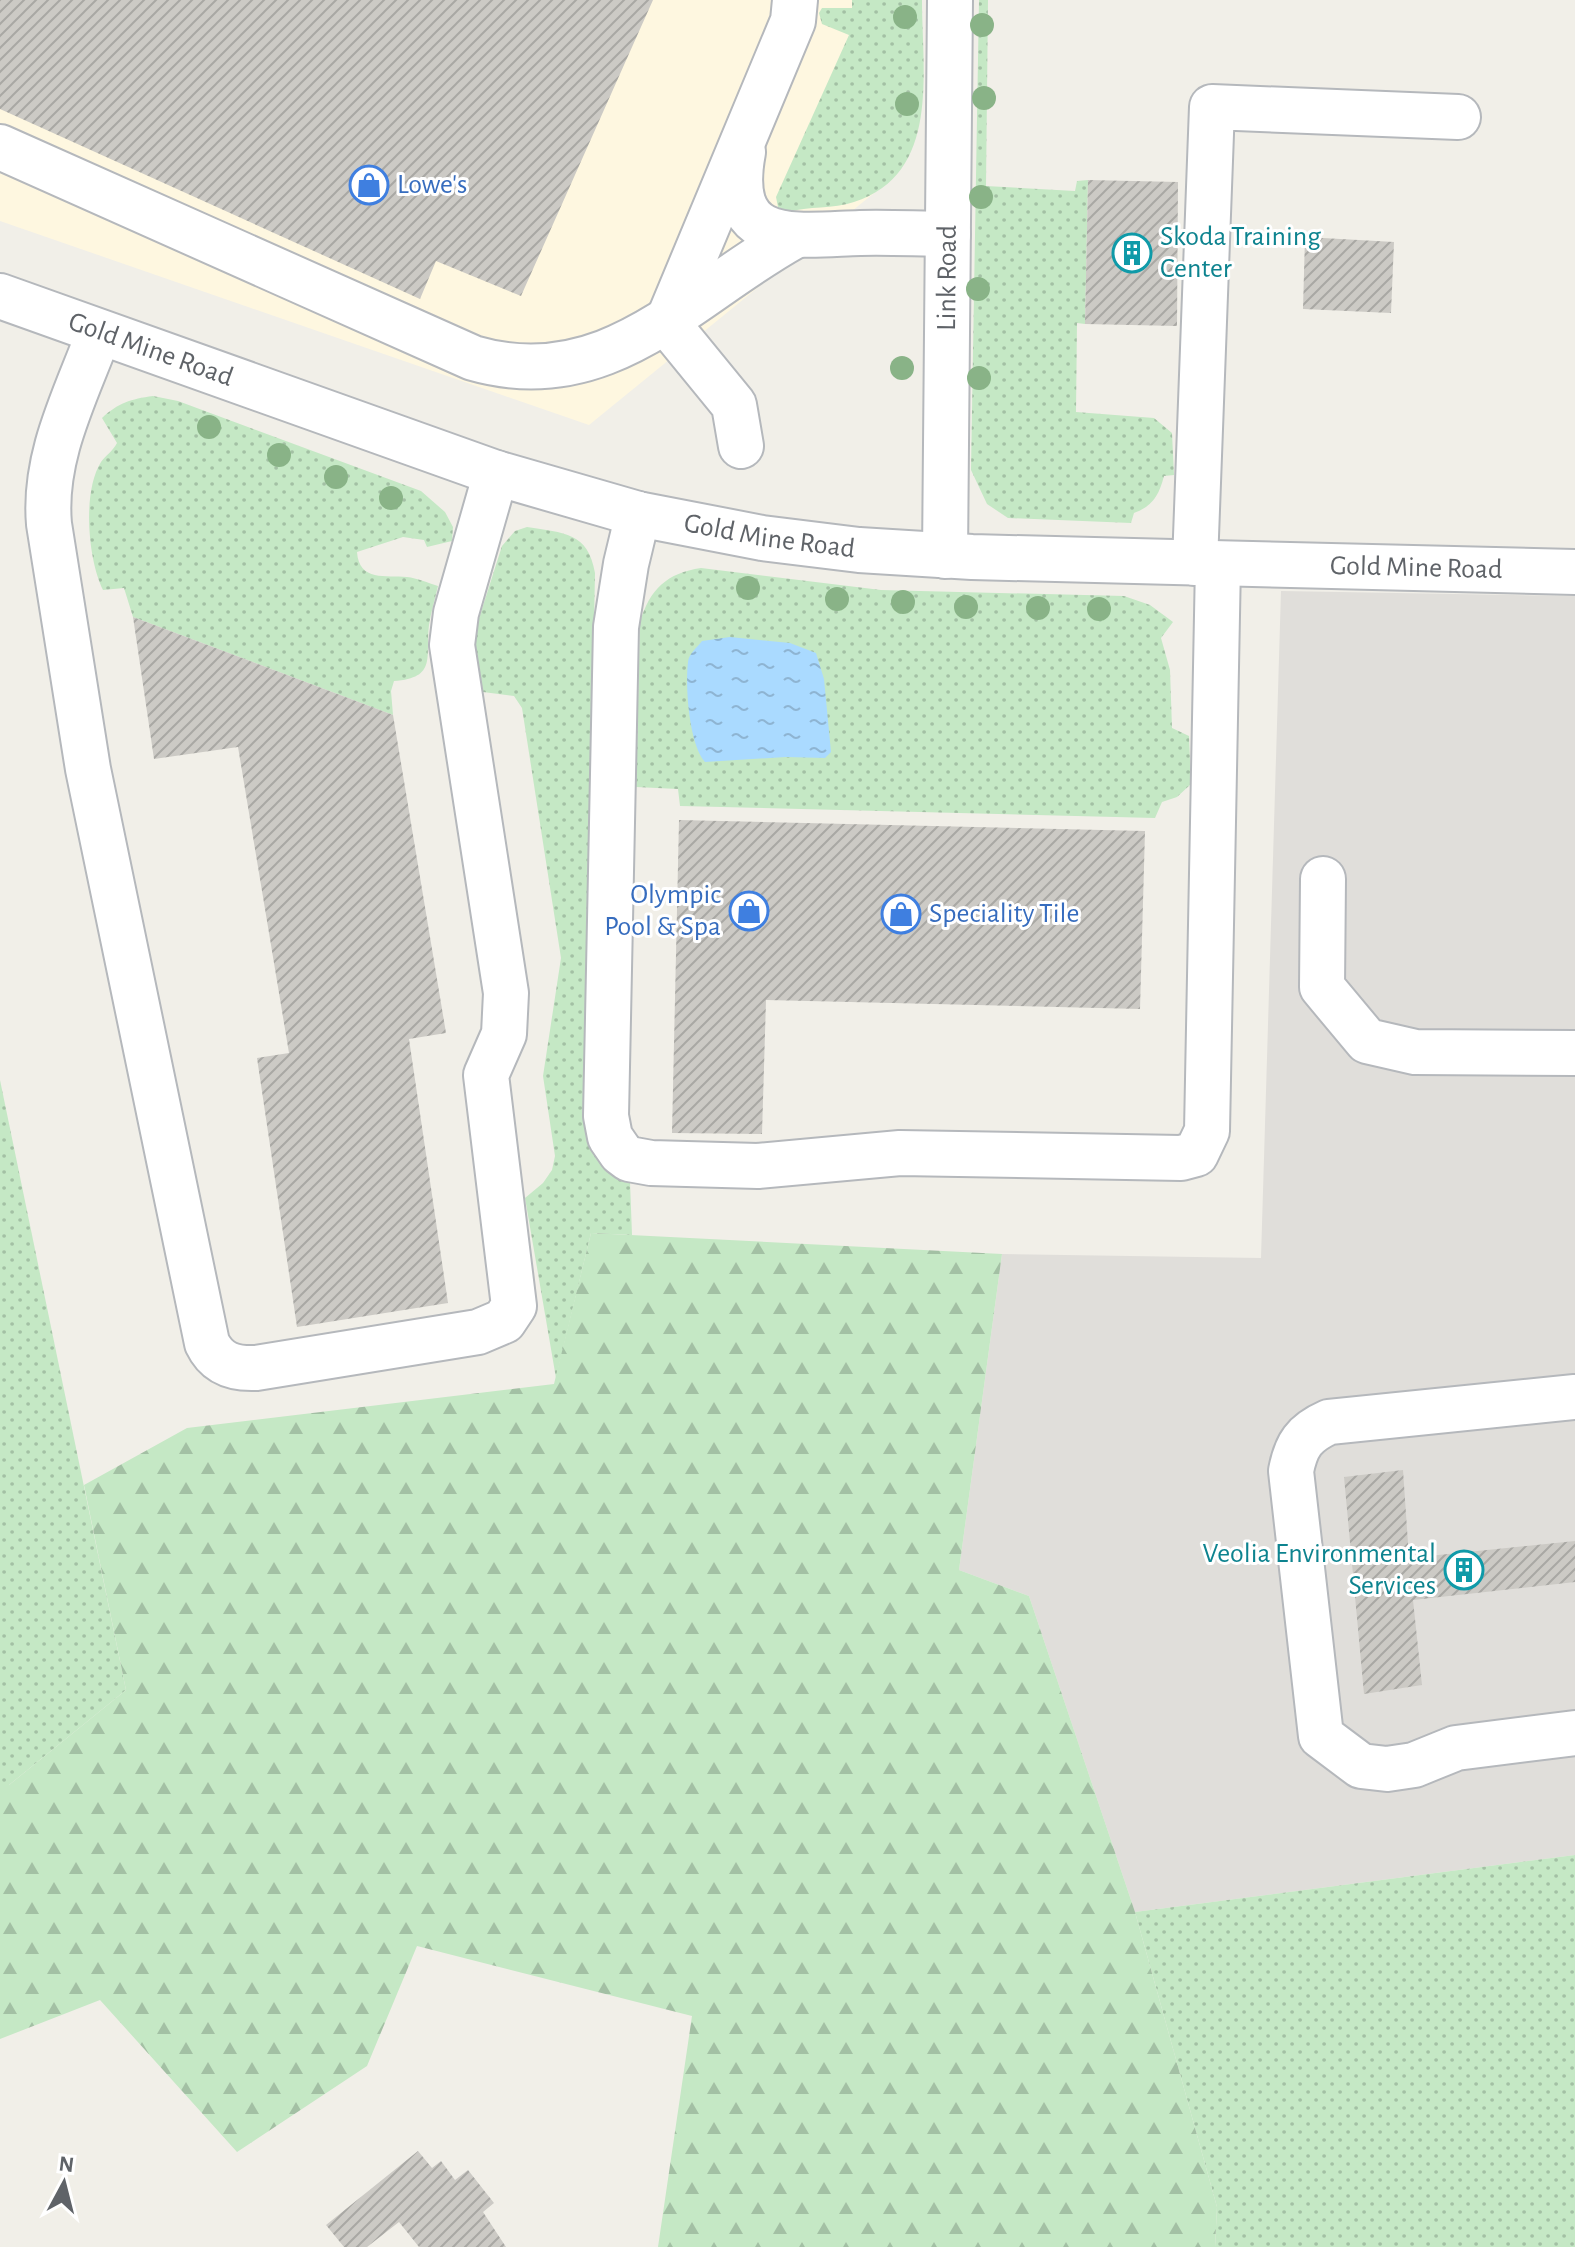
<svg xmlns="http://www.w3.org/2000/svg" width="1575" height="2247" viewBox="0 0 1575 2247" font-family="'Alegreya Sans',sans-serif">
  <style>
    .commercial { fill: #fef7e0 }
    .industrial { fill: #e0deda }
    .grass { fill: url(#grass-dots) }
    .forest { fill: url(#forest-firs) }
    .water { fill: url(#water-ripples) }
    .building { fill: url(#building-hatch) }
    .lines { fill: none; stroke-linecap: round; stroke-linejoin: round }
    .minor-casing { stroke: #b5b8bc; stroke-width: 48 }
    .minor { stroke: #fff; stroke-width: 44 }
    .tree { fill: #89b387 }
    .labels { text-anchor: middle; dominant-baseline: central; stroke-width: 6; stroke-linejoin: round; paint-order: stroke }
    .shop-label { font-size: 28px; fill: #366cbe; stroke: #fff; text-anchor: start }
    .culture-label { font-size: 28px; fill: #0d838f; stroke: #fff; text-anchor: start }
    .street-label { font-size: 28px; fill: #5f6368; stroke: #fff }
  </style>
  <defs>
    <pattern id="grass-dots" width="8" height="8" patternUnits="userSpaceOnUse" patternTransform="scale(2)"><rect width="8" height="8" fill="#c5e8c5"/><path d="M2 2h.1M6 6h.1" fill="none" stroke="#a3c0a4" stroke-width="1.8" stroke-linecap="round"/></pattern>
    <pattern id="forest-firs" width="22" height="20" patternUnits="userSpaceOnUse" patternTransform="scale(2)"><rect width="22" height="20" fill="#c5e8c5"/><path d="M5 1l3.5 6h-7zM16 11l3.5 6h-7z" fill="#a3c0a4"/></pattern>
    <pattern id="water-ripples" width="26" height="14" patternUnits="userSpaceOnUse" patternTransform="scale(2)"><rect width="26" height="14" fill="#aadaff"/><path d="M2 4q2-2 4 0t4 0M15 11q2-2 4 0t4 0" fill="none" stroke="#8eb4d2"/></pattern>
    <pattern id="building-hatch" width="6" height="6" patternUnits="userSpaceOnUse" patternTransform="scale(2)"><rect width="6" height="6" fill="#cccac5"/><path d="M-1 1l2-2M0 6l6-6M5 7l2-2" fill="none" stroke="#a9a8a4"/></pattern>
  </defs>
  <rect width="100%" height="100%" fill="#f1efe8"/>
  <polygon class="commercial" points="0,0 906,0 879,189 589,425 0,221"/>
  <polygon class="industrial" points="1281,591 1575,596 1575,1855 1135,1912 1029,1596 959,1570 1002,1254 1261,1258"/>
  <g class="grass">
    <path d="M852,0H922C922,73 941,174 854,202C833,209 809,206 787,212L778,207L776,197L849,35L822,24L819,13L822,8H852Z"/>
    <path d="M979,0H988L986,186L1075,191L1077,181L1088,180L1085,324L1077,323L1076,412L1154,418L1172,433L1174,475L1164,476C1159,495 1153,506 1134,513L1131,523L1008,518L987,504L971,470Z"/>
    <path d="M153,396L178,401L421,491L445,512L453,527L452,541L427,547L424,540L403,537L357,552C359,582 386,575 407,577C417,578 428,583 438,586C435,599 431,612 429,625C425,656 438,678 394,681L391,691L393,715L133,617L124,588L103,590C88,560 82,492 101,462C106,455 113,451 117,443L102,418C118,403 131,399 153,396Z"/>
    <path d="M527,527C564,533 588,532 595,573L584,1122C587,1152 605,1168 630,1182L632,1235L591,1233L556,1378L525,1198L543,1183L552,1170L555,1156L543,1076L561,958L522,708L514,696L483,692L474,634L502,546L515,531Z"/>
    <path d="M701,568L881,590L1124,596L1150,605L1173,622L1161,638L1170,670L1172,728L1189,736L1191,784L1177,797L1162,802L1155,818L680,806L678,789L636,787L640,622C650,589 667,573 701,568Z"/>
    <polygon points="0,1080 126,1690 9,1785 0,1785"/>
    <polygon points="1575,1855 1575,2247 1215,2247 1217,2207 1135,1912"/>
  </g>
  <polygon class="forest" points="591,1233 1002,1254 959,1570 1029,1596 1135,1912 1217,2207 1215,2247 658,2247 692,2016 417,1946 367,2066 237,2152 100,2000 0,2039 0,1785 9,1785 126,1690 84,1485 187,1428 554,1384"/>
  <path class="water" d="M730,637L790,643L816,653L824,679L831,752L825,758L786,757L705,762C689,744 685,686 688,662C689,653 697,648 702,641Z"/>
  <g class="building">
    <polygon points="0,0 653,0 521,296 436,261 420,299 0,109"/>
    <polygon points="1088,180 1178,182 1177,326 1085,324"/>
    <polygon points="1305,237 1394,242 1391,313 1303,309"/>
    <polygon points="133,617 393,715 446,1033 409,1039 448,1303 297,1327 257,1058 289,1053 238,747 154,759"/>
    <polygon points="679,820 1145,831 1140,1009 766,1000 762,1134 672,1133"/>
    <polygon points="1403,1470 1409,1558 1575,1541 1575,1582 1413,1600 1422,1685 1364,1694 1344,1477"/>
    <polygon points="418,2151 432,2168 441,2161 455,2180 468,2170 494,2203 483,2212 506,2247 419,2247 399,2222 367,2247 344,2247 326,2225"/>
  </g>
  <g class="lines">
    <g class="minor-casing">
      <g id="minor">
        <path d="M0,147L473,358C607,397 688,295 793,237"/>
        <path d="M743,152C725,249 795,235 860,233C889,232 919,234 948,234"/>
        <path id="s1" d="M0,296L496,473L638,514L762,538L859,550L972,557L1575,572"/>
        <polyline points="667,323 793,21 795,0"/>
        <polyline points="667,323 734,405 741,446"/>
        <path d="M99,333C76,395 43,456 49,524L88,769L207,1343C217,1364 234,1369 256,1368L478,1332L504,1321L514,1306L486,1075L504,1034L506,993L452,645L456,613L496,473"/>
        <polyline points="638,514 626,564 616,627 606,1116 610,1137 621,1153 629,1159 651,1163 758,1166 900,1153 1181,1158 1196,1154 1207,1131 1218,564"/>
        <path id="s2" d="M945,556L950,0"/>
        <polyline points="1195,563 1212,107 1458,117"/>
        <polyline points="1323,879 1322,987 1367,1041 1415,1052 1575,1053"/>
        <path d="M1575,1397L1329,1422C1304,1433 1296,1445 1291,1471L1321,1736L1361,1766L1387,1769L1414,1765L1456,1748L1575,1733"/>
      </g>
    </g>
    <use href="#minor" class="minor"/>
  </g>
  <g class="tree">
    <circle cx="905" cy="17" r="12"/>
    <circle cx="982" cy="25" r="12"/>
    <circle cx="984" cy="98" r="12"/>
    <circle cx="907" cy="104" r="12"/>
    <circle cx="981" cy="197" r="12"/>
    <circle cx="978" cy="289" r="12"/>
    <circle cx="902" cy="368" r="12"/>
    <circle cx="979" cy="378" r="12"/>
    <circle cx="209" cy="427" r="12"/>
    <circle cx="279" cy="455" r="12"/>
    <circle cx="336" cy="477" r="12"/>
    <circle cx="391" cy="498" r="12"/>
    <circle cx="748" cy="588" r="12"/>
    <circle cx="837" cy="599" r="12"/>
    <circle cx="903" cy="602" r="12"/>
    <circle cx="966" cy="607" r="12"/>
    <circle cx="1038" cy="608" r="12"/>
    <circle cx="1099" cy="609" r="12"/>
  </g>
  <defs>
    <g id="shop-ring" transform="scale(2)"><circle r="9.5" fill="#fff" stroke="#3f7fe0" stroke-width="1.5"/><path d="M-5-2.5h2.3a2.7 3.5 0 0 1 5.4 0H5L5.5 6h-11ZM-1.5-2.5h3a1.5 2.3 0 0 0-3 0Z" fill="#3f7fe0"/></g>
    <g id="building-ring" transform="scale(2)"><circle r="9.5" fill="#fff" stroke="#0f9aa8" stroke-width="1.5"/><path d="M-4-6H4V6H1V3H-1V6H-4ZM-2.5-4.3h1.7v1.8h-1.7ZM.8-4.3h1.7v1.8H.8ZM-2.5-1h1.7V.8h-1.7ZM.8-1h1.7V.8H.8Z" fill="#0f9aa8"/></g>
  </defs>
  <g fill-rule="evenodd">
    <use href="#shop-ring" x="369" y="185"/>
    <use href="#building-ring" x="1132" y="253"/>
    <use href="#shop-ring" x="749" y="911"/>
    <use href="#shop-ring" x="901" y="914"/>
    <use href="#building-ring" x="1464" y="1570"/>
  </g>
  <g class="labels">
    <g class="shop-label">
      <text x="397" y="185">Lowe's</text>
      <text x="721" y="895" text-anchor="end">Olympic<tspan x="721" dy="32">Pool &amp; Spa</tspan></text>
      <text x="929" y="914">Speciality Tile</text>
    </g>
    <g class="culture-label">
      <text x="1160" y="237">Skoda Training<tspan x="1160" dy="32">Center</tspan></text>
      <text x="1436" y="1554" text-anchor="end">Veolia Environmental<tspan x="1436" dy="32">Services</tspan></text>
    </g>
    <g class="street-label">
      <text stroke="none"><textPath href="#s2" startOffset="278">Link Road</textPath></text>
      <text stroke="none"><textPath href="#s1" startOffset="160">Gold Mine Road</textPath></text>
      <text stroke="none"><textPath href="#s1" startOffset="808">Gold Mine Road</textPath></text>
      <text stroke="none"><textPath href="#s1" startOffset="1456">Gold Mine Road</textPath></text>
    </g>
  </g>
  <g transform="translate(64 2183) rotate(7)" stroke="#ffffff" stroke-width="6" paint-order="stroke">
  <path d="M0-6L14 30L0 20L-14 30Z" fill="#5f6368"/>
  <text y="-12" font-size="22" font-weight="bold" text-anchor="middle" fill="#5f6368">N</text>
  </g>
</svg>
